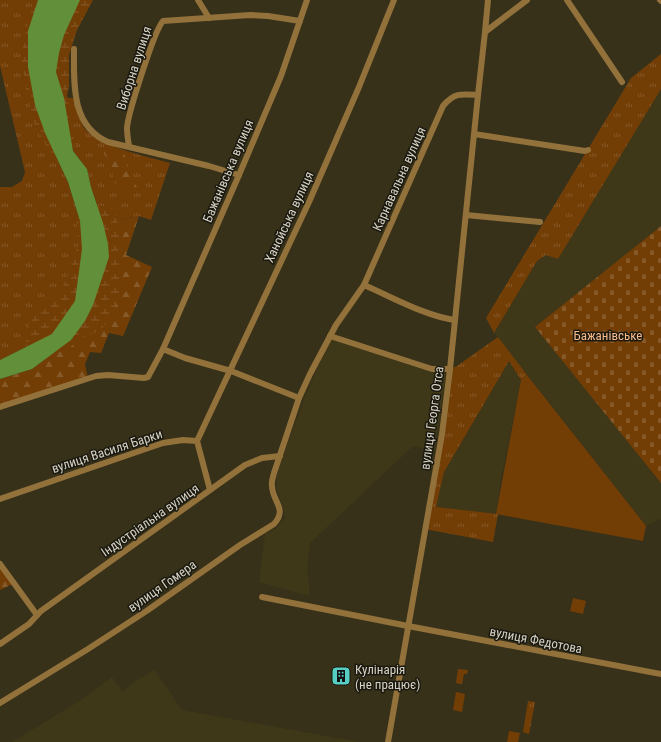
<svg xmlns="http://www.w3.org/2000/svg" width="661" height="742" viewBox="0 0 661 742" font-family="'Roboto Condensed',sans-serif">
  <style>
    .built { fill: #3e3718 }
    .grass { fill: url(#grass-tufts) }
    .forest { fill: url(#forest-firs) }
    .wetland { fill: url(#wetland-marsh) }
    .cemetery { fill: url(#cemetery-stones) }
    .green { fill: #733e06 }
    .water { fill: #628f39 }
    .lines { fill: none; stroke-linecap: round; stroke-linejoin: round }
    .minor { stroke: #93713b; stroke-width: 6 }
    .labels { text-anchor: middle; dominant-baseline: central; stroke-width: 3; stroke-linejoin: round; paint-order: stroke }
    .street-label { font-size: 13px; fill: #d6d2c5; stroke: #1b190f }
    .park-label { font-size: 13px; fill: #f9bb8c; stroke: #1b190f }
    .poi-label { font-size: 13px; fill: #d6d2c5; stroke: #1b190f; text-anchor: start }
  </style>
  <defs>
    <pattern id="grass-tufts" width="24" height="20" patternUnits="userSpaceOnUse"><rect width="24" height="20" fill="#733e06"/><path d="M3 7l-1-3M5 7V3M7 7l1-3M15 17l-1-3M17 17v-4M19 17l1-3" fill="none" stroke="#865929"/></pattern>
    <pattern id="forest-firs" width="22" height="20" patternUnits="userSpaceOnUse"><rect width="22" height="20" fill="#733e06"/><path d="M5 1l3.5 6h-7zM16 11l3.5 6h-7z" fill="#865929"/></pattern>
    <pattern id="wetland-marsh" width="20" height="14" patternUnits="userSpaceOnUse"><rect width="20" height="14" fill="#733e06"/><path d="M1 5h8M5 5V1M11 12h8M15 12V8" fill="none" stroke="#865929"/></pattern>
    <pattern id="cemetery-stones" width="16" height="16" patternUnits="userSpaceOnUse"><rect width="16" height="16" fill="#733e06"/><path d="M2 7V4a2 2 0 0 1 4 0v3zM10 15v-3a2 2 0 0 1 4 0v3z" fill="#865929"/></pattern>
  </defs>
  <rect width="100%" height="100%" fill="#37311a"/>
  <g class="built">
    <polygon points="661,89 661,226 535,327 661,483 661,519 646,526 494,333 537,261 546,255 558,259"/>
    <polygon points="330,339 446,374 435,450 413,446 310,543 307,572 309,580 309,596 259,582 265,534 275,529 285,518 285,514 277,490 276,476 304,399"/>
    <polygon points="509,361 521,380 500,485 496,514 436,507 444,472"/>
    <polygon points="154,669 182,710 360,742 12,742 76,703 112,677 122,691"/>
  </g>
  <g class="grass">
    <polygon points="0,0 38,0 45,133 68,182 80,221 82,249 52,334 0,360 0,187 12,187 22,181 25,172 0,66"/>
    <polygon points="661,54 661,89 558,259 546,255 537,261 494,333 486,318 631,78"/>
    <path d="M64,98H75C77,106 80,122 84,128C98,146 148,157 170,163L151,220L139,216L103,223L91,187L87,169L73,151Z"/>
    <polygon points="498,337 527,375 521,380 509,361 444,472 436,507 498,514 493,542 425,529 450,369 457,366"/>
    <polygon points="458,669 468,670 467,674 464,674 462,684 456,683"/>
    <polygon points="528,701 535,702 529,734 523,732"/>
  </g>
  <g class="forest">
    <polygon points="107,145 123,150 127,162 128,173 137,187 134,191 120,187 114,182 111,165 108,159 104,154 104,147"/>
    <polygon points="139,216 126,255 152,267 123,336 109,333 101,353 90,352 85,364 88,379 0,405 0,379 32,369 49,356 103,223"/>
    <polygon points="0,564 15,583 0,590"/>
  </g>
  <g class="wetland">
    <polygon points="33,0 93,0 77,30 69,55 69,86 67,95 75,146 65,155 51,155 34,122 26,91 21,55"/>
    <polygon points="88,206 103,206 114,209 119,227 118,256 120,273 120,295 110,318 100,331 83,337 68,349 37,359 28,358 26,341 28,325 40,310 57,298 66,280 78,245 77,220 82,208"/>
  </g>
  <polygon class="cemetery" points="661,226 661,483 535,327"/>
  <g class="green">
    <polygon points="527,375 646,526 643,541 496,514 521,380"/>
    <polygon points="573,598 586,601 583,614 570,611"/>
    <polygon points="456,692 465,694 462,712 453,710"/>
    <polygon points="509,731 520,733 518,742 507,742"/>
  </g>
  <polygon class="water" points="38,0 80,0 64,35 59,53 56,72 64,98 73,151 87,169 91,187 103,223 108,244 109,257 93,305 85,321 71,340 32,369 0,379 0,360 52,334 75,301 82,249 80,221 68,182 45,133 35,105 28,67 28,31"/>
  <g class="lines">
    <g class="minor">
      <polyline points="198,0 209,18"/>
      <polyline points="567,0 622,82"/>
      <polyline points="660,0 661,1"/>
      <polyline points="485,32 488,0"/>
      <path d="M74,49C74,84 71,126 108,142L209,166L239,175"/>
      <polyline points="474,134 585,151 588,150"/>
      <path d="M129,146C128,140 127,134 127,128C128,113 155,29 163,21L250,15L268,16L300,21"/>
      <polyline points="466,215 540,222"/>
      <path d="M364,285C392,297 425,316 455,320"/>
      <polyline points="330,336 432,369 450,369"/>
      <polyline points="163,349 185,358 231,371 299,398"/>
      <polyline points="0,407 96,376 108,375 144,378 148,377 163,349 239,175 281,76 307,0"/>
      <polyline points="197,441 309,202 359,87 394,0"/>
      <polyline points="0,499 163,443 183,440 197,441 210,490"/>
      <polyline points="0,564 37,615"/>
      <polyline points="262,597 408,626 661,674"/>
      <polyline points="0,644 29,624 41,611 245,465 262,458 280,456"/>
      <path d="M0,703L88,649L148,610L240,545L274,524C288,509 272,501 272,486C271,482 273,477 274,473L299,398L310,374L336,325L364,285L443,106C455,92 462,94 478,95L485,32L527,0"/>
      <polyline points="388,742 442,434 450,369 478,95"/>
    </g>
  </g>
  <defs>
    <g id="building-square" transform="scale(1)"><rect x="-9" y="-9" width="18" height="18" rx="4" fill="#56cec4" stroke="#1b190f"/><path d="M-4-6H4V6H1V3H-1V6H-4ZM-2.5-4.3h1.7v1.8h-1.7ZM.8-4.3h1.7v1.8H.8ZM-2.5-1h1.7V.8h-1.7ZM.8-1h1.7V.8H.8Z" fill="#111"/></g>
  </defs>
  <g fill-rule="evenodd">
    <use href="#building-square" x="341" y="676"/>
  </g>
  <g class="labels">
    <g class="street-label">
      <text transform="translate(134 68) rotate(-72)">Виборна вулиця</text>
      <text transform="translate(228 171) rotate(-67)">Бажанівська вулиця</text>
      <text transform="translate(399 179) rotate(-66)">Карнавальна вулиця</text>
      <text transform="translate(289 217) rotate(-65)">Ханойська вулиця</text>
      <text transform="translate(432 418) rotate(-82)">вулиця Георга Отса</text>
      <text transform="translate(107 451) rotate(-18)">вулиця Василя Барки</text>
      <text transform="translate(150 520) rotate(-35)">Індустріальна вулиця</text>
      <text transform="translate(162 586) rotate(-35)">вулиця Гомера</text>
      <text transform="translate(536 640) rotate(11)">вулиця Федотова</text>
    </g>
    <g class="park-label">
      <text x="608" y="335">Бажанівське</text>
    </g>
    <g class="poi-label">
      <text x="355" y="669">Кулінарія<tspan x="355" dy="15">(не працює)</tspan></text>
    </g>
  </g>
</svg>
